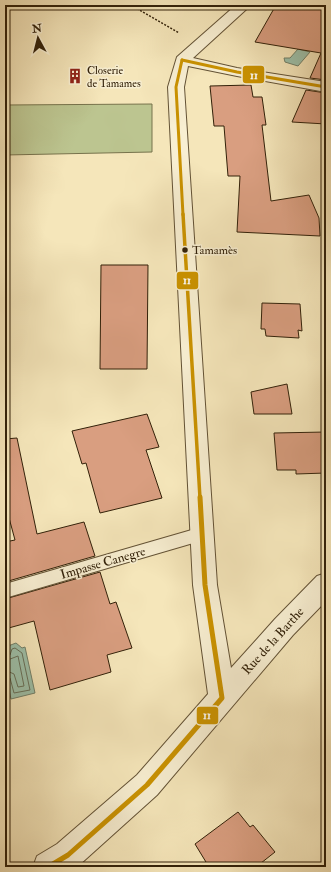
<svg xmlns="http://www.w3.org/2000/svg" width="331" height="872" viewBox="0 0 331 872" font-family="'IM FELL Double Pica',serif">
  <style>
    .green { fill: #bcc590; stroke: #77734c }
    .water { fill: #9dc0a9; stroke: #728069 }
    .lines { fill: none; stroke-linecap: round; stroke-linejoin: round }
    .shore { stroke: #687059; stroke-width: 1 }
    .building { fill: #d99e80; stroke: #322109 }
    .lane-casing { stroke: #635235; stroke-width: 2 }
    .street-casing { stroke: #635235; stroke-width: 2 }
    .path { stroke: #322109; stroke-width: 1.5; stroke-dasharray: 2 1.5; stroke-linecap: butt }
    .lane { fill: #f8efd2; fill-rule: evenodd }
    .street { fill: #f8efd2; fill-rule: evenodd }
    .bus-1-far2-casing { stroke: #f8efd2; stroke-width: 5 }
    .bus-1-far1-casing { stroke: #f8efd2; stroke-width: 6 }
    .bus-1-casing { stroke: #f8efd2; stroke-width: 8 }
    .bus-1-far2 { stroke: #ca9200; stroke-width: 3 }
    .bus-1-far1 { stroke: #ca9200; stroke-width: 3.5 }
    .bus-1 { stroke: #ca9200; stroke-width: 5 }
    .bus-dot { fill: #322109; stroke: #f8efd2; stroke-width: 1.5 }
    .labels { text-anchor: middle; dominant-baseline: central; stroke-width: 3; stroke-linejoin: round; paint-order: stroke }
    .far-poi-label { font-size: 11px; fill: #322109; stroke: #f8efd2; text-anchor: start }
    .bus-label { font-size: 12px; fill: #322109; stroke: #f8efd2; text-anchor: start }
    .street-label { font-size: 13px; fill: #322109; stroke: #f8efd2 }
    .line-badge { stroke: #f8efd2; stroke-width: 1.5 }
    .badge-label { font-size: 11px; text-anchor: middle; font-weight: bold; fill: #fff }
  </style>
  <rect width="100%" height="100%" fill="#f5e6ba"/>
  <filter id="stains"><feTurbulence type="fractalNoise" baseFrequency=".005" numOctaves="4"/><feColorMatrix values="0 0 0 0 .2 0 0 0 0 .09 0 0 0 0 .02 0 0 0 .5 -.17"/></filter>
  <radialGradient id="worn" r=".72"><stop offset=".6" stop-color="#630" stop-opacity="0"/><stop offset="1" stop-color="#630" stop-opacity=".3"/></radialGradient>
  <polygon class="green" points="152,104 152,152 5,155 5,105"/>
  <g class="water">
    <polygon points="298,49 310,52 298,66 285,62 284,58 290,58"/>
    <polygon points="16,643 22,648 25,647 35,693 11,699 5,671 5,652 7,652 8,646"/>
  </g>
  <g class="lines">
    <g class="shore">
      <polyline points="5,656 10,655 12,649 15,648 22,653 30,690 14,693 10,678 5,676"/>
      <polyline points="5,661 18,656 24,686 18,687 14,674 5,670"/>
    </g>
  </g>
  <g class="building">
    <polygon points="276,5 326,5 326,80 310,78 321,53 255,42"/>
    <polygon points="251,85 253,97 262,97 266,125 262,125 271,201 309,195 319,218 320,236 237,232 240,176 228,176 224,126 214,126 210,86"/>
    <polygon points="306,90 326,93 326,124 292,122"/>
    <polygon points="101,265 148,265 147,369 100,369"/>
    <polygon points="262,303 300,304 302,331 298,330 299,338 266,336 265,329 261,329"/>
    <polygon points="287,384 292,414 254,414 251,392"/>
    <polygon points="147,414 159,447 146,450 162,498 100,513 86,463 82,464 72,431"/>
    <polygon points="326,432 326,473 296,474 296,470 277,470 274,433"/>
    <polygon points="17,438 37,534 84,522 95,556 5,582 5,542 15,540 5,503 5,439"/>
    <polygon points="100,572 110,604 116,602 132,648 107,655 111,672 50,690 34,621 5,629 5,599"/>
    <polygon points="238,812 250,827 253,825 275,852 256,867 209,867 195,844"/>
  </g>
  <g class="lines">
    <g class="lane-casing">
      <polygon id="lane" points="202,527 207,529 210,534 207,539 5,598 5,584"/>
    </g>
    <g class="street-casing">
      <polygon id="street" points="236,5 251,5 193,58 237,68 326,82 326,92 237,76 188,66 184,87 217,585 231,668 275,619 317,576 326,573 326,601 293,635 157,795 77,867 33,867 37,856 57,844 137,775 208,694 193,585 168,87 177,57"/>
    </g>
    <polyline class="path" points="131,5 179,33"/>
    <use href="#lane" class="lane"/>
    <use href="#street" class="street"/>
    <g class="bus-1-far2-casing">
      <g id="bus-1-far2">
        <polyline points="182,60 237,72 326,87"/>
        <polyline points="182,60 176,87 183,215"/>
      </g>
    </g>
    <g class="bus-1-far1-casing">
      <polyline id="bus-1-far1" points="183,214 200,498"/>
    </g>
    <g class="bus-1-casing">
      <polyline id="bus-1" points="48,867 68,855 147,785 222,698 205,585 200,497"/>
    </g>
    <use href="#bus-1-far2" class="bus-1-far2"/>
    <use href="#bus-1-far1" class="bus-1-far1"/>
    <use href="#bus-1" class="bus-1"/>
  </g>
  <defs>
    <g id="building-bare" transform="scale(1.2)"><path d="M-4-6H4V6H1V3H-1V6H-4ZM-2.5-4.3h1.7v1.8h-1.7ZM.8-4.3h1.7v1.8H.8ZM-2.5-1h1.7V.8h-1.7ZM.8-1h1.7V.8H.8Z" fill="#8f2418" stroke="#f8efd2" stroke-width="2.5" paint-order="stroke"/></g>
  </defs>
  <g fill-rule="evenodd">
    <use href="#building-bare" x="75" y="76"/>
  </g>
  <circle class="bus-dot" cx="185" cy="250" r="3.5"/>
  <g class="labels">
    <g class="far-poi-label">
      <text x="87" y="70">Closerie<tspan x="87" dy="13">de Tamames</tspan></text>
    </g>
    <g class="bus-label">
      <text x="192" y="250">Tamamès</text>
    </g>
    <g class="street-label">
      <text transform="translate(103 563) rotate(-16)">Impasse Canegre</text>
      <text transform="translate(273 641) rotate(-48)">Rue de la Barthe</text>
    </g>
  </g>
  <g class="line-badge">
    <rect x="242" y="65" width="23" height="19" rx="4" fill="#ca9200"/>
    <rect x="176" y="271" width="23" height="19" rx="4" fill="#ca9200"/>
    <rect x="196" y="706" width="23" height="19" rx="4" fill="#ca9200"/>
  </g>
  <g class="badge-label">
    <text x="254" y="79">11</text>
    <text x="187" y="284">11</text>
    <text x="207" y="719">11</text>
  </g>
  <rect width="331" height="872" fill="none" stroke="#f5e6ba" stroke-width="20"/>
  <rect x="6" y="6" width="319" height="860" fill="none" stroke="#322109" stroke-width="2"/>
  <rect x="10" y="10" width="311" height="852" fill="none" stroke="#322109"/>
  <g transform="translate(38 38) rotate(353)" stroke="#f8efd2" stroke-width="3" paint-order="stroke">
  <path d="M0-3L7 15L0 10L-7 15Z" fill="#322109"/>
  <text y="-6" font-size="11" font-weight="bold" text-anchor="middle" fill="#322109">N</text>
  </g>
  <rect width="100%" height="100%" filter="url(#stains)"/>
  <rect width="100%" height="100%" fill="url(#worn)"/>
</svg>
